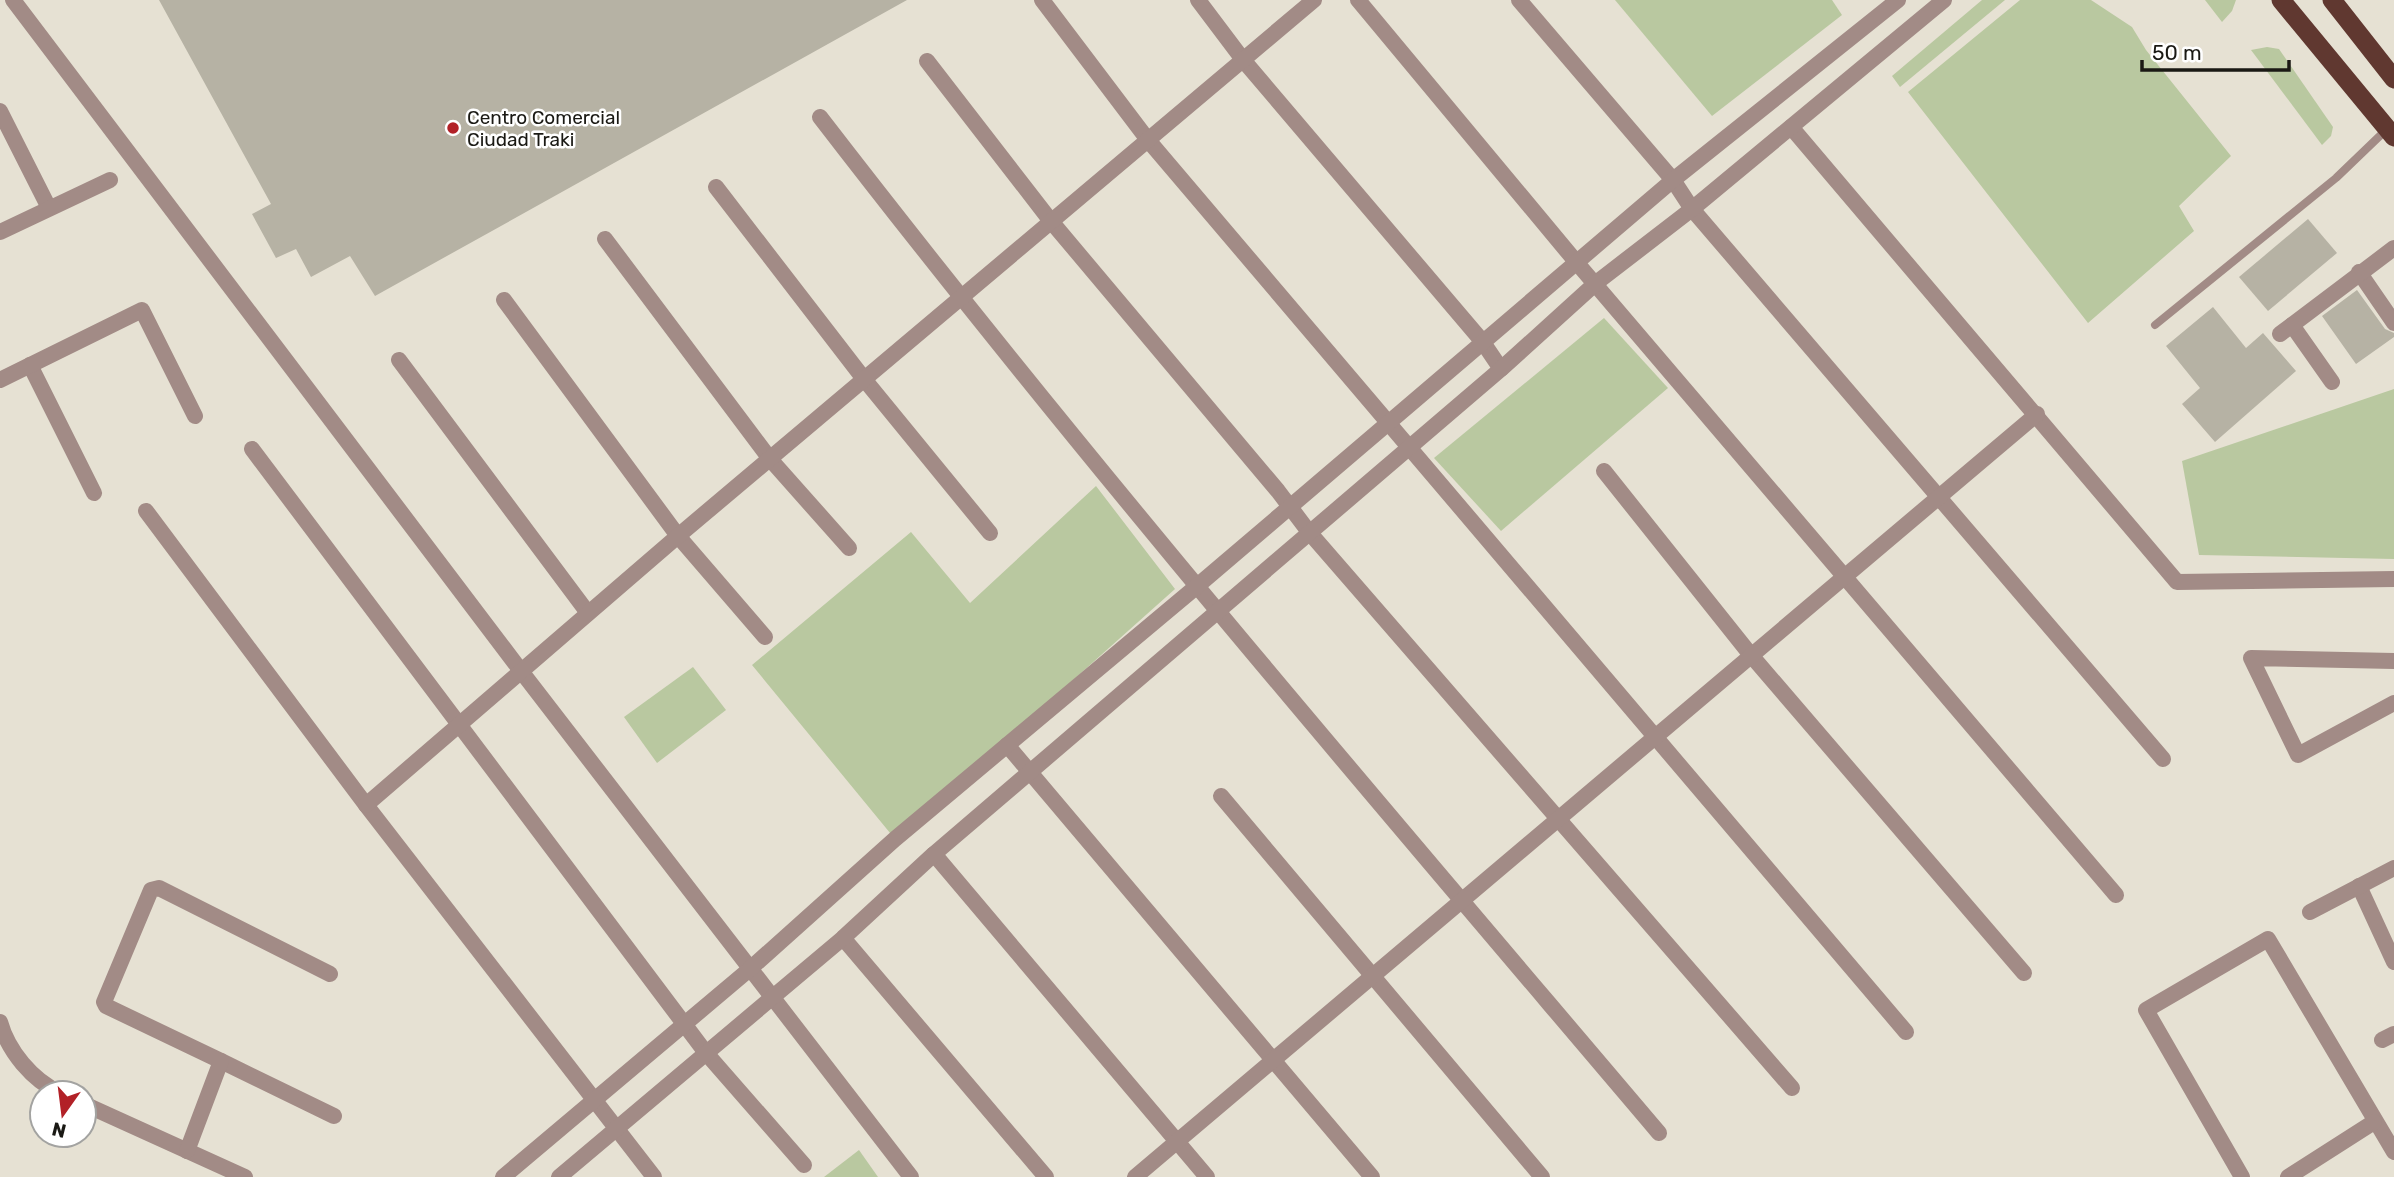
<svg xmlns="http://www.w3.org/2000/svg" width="2394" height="1177" viewBox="0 0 2394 1177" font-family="Rubik,sans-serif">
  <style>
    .green { fill: #b9c8a0 }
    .building { fill: #b6b2a4 }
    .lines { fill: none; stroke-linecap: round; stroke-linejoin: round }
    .service { stroke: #a28b86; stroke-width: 8 }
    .minor { stroke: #a28b86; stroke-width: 16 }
    .trunk { stroke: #603830; stroke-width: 19 }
    .poi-dot { fill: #b22127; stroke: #fff; stroke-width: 2.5 }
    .labels { text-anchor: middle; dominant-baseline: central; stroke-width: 5; stroke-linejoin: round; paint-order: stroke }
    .poi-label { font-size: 19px; fill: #1a1914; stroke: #fff; text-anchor: start }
  </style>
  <rect width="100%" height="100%" fill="#e6e1d3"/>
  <g class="green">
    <polygon points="1615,0 1832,0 1842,15 1712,116"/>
    <polygon points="1982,0 2005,0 1900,87 1892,76"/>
    <polygon points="2020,0 2091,0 2132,27 2146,50 2231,156 2179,206 2194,231 2088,323 1908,92"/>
    <polygon points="2205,0 2236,0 2232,11 2222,22"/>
    <polygon points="2267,47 2279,49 2333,127 2331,136 2322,145 2251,50"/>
    <polygon points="1604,318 1668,388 1501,531 1434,458"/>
    <polygon points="2394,389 2394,559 2199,555 2182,461"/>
    <polygon points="1096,486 1175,589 895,839 752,665 911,532 970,603"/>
    <polygon points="693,667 726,710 657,763 624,717"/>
    <polygon points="859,1150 878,1177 824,1177"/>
  </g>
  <g class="building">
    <polygon points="159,0 907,0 375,296 350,256 311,277 296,249 276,258 252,214 271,204"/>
    <polygon points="2308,219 2337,253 2268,311 2239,277"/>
    <polygon points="2357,290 2385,329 2394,333 2394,337 2356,364 2322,316"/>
    <polygon points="2213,307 2246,348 2263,333 2296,371 2215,442 2182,404 2200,388 2166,346"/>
  </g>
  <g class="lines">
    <polyline class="service" points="2155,325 2336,178 2387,129"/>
    <g class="minor">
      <polyline points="13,0 521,671 911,1177"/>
      <polyline points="1042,0 1148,140 1906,1032"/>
      <polyline points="1198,0 1244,61 1482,341 1501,369"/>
      <polyline points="1358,0 1577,263 2116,895"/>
      <polyline points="1519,0 1673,180 1692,209 2163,759"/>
      <polyline points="927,61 1050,220 1278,491 1309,532 1792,1088"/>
      <polyline points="0,111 49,208"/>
      <path d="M820,117C1088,465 1375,798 1659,1133"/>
      <polyline points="1791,127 2177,582 2394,579"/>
      <polyline points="716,187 864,379 990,533"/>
      <polyline points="0,232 110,180"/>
      <polyline points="605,239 770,459 849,548"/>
      <polyline points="2359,272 2394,323"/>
      <polyline points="504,300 678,536 765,637"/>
      <polyline points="2292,325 2332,382"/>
      <polyline points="2280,334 2394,248"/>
      <polyline points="399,360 588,613"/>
      <polyline points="30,365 94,493"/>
      <polyline points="0,380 142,310 195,416"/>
      <polyline points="252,449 706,1053 804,1165"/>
      <polyline points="1604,471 1750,654 2024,973"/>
      <polyline points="146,511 366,805 654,1177"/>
      <polyline points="2394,661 2251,658 2298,755 2394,703"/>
      <polyline points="1007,745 1372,1177"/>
      <polyline points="1221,796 1542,1177"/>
      <polyline points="366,805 678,536 1314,0"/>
      <polyline points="934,854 1207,1177"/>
      <polyline points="2359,886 2394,962"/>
      <polyline points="2310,912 2394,868"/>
      <polyline points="843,938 1046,1177"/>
      <path d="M0,1022C8,1051 32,1080 60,1093"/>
      <polyline points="2382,1040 2394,1034"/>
      <polyline points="221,1061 334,1116"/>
      <polyline points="84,1104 245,1177"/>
      <polyline points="187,1151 221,1061 106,1006 104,1002 151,890 159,888 330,974"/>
      <polyline points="503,1177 751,968 895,839 1196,587 1673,180 1898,0"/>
      <polyline points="559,1177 843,938 934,854 1501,369 1596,283 1692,209 1944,0"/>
      <polyline points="1135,1177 2037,414"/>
      <polyline points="2242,1177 2146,1010 2268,939 2394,1152"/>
      <polyline points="2288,1177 2374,1122"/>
    </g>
    <g class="trunk">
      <polyline points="2281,0 2394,137"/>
      <polyline points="2332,0 2394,79"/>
    </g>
  </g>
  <circle class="poi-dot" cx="453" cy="128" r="7"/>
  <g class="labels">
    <g class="poi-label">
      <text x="467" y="117">Centro Comercial<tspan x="467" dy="22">Ciudad Traki</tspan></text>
    </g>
  </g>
  <g transform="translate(63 1114) rotate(194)"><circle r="33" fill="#ffffff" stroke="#a3a3a1" stroke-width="2"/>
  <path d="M0-5L12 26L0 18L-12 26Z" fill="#b22127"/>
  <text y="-10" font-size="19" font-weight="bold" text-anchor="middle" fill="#1a1914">N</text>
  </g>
  <path d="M2142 60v10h147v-10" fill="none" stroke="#1a1914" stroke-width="3.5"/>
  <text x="2152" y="60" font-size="21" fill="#1a1914" stroke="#ffffff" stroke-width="5" paint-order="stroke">50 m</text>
</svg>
